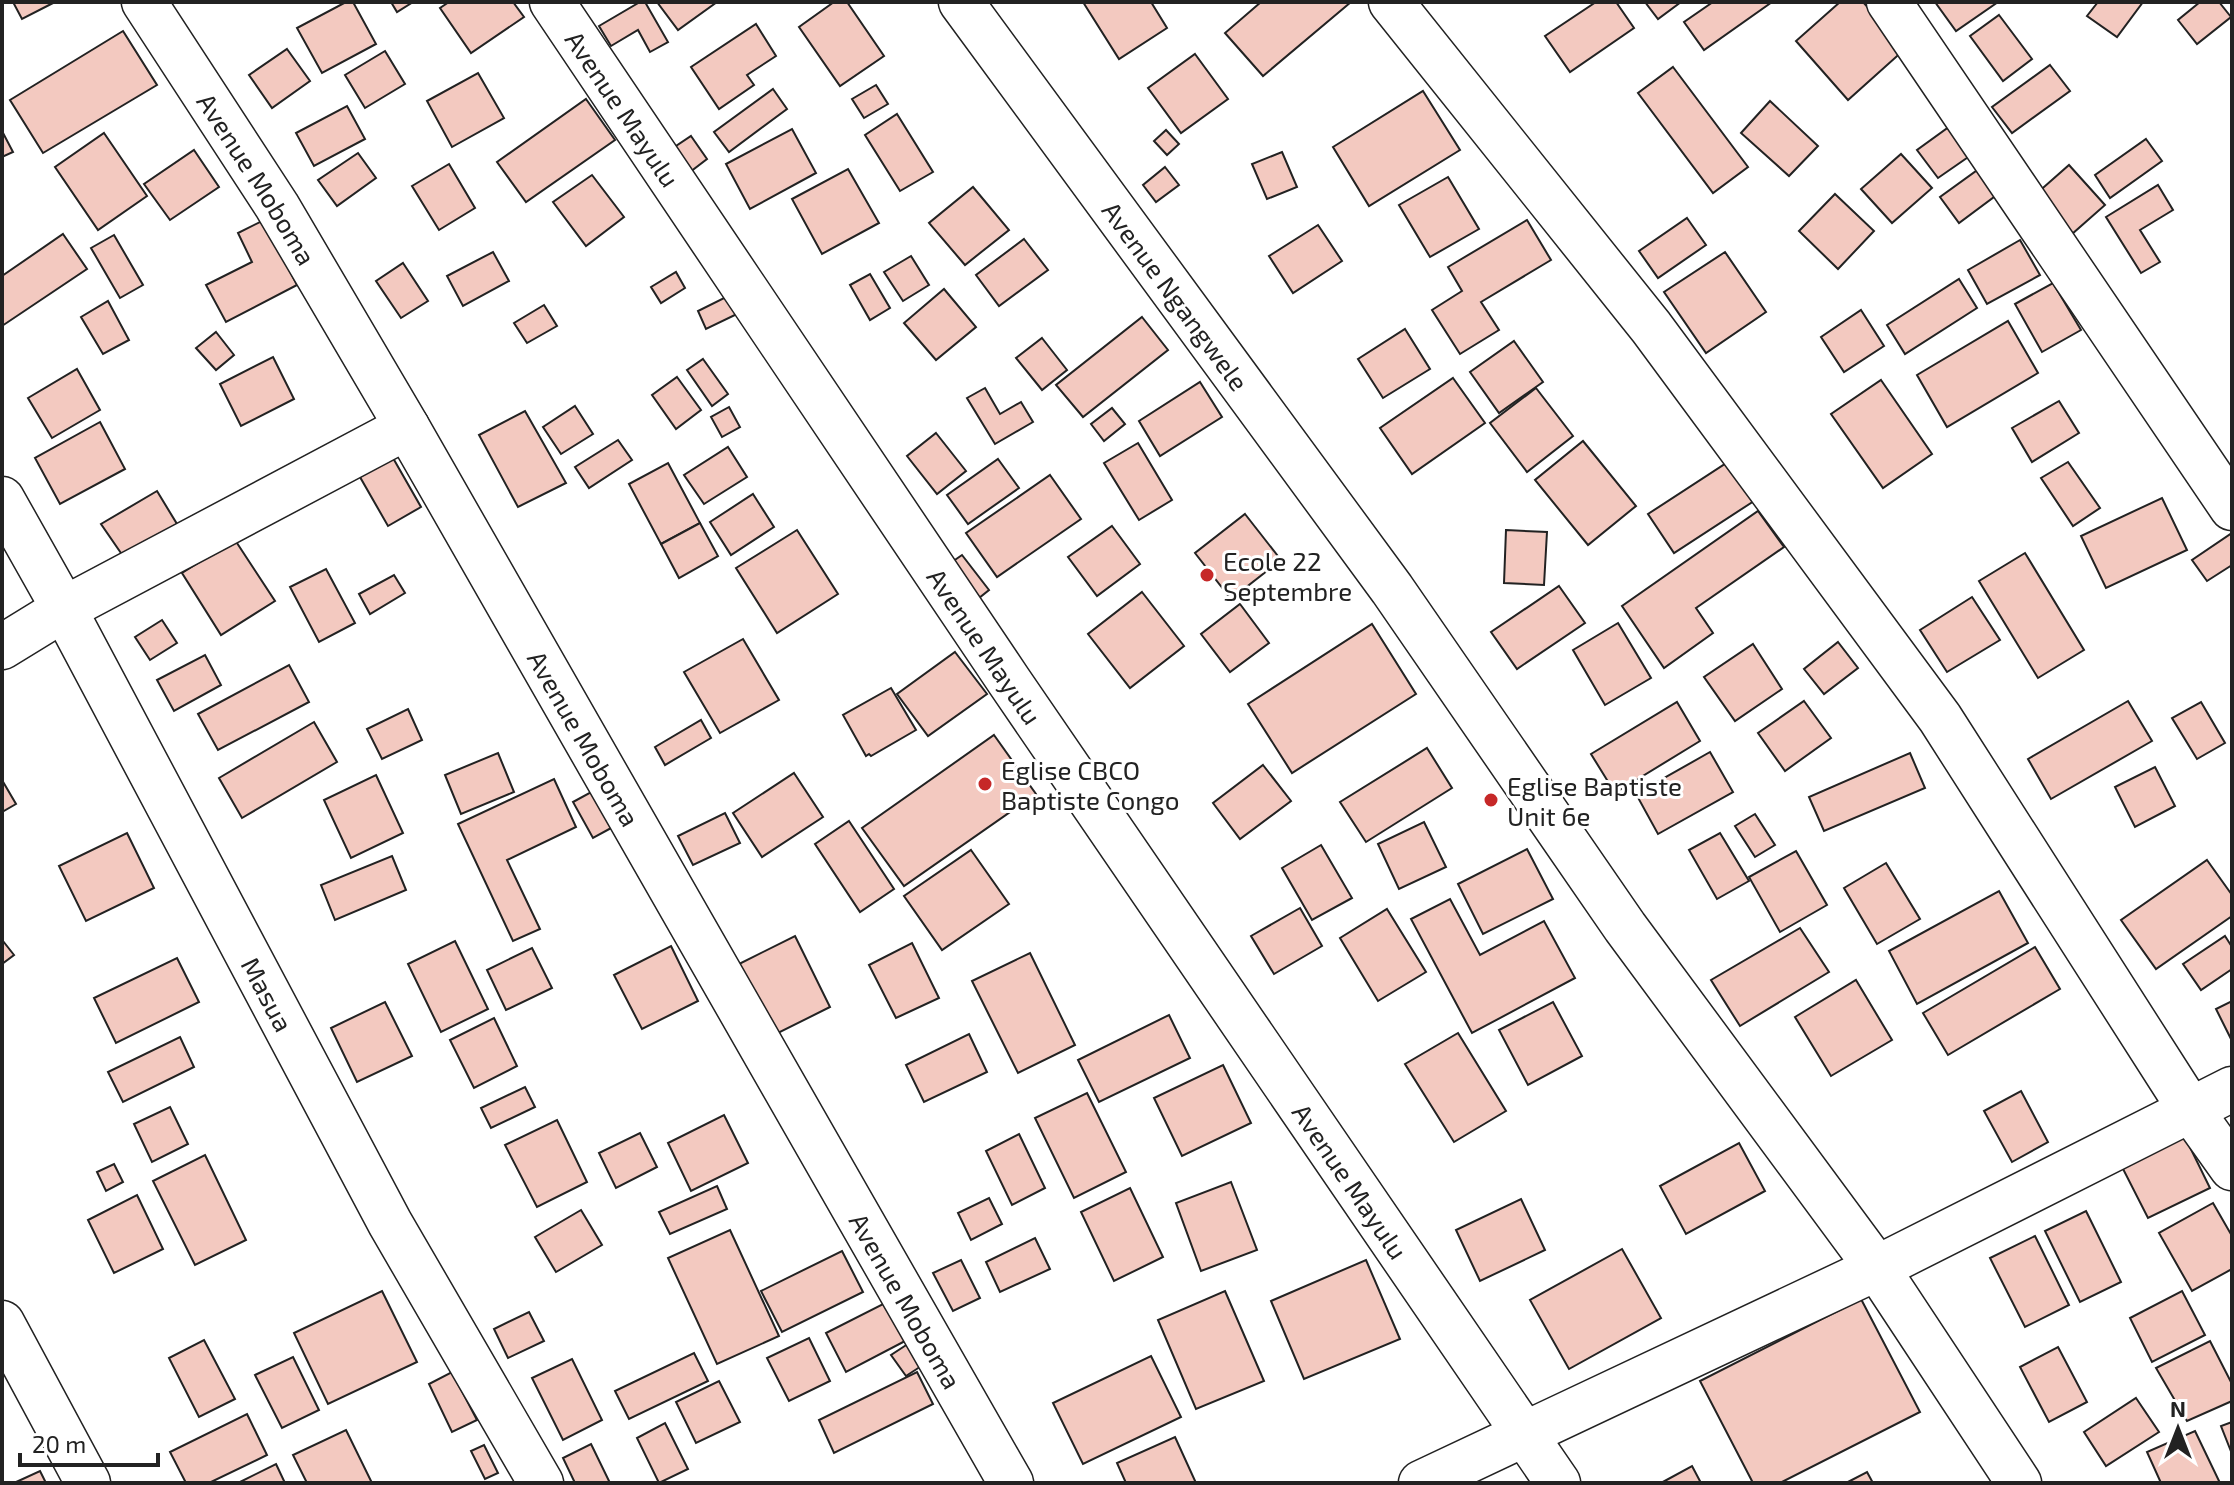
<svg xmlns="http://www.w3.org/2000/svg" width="2234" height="1485" viewBox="0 0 2234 1485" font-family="'Exo 2',sans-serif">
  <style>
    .building { fill: #f3c9c0; stroke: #222; stroke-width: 2 }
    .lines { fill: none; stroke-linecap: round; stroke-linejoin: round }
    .minor-casing { stroke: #222; stroke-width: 47 }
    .minor { stroke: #fff; stroke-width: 44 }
    .poi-dot { fill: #c62828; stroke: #fff; stroke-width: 3 }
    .labels { text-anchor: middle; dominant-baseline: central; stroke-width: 6; stroke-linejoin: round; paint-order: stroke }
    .street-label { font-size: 26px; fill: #222; stroke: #fff }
    .poi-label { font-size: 26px; fill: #222; stroke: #fff; text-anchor: start }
  </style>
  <rect width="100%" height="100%" fill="#fff"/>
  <g class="building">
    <polygon points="13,2 55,2 22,19"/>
    <polygon points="346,2 353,2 376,44 322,73 297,28"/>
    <polygon points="391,2 413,2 397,12"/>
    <polygon points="449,2 513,2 524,17 471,53 440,8"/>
    <polygon points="640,2 645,2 668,42 650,52 638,30 611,46 599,26"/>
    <polygon points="657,2 717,2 678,30"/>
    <polygon points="834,2 847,2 884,56 840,86 799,27"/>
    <polygon points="1083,2 1151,2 1167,28 1119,59"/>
    <polygon points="1261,2 1351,2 1263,76 1225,33"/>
    <polygon points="1596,2 1616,2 1634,28 1570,72 1545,36"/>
    <polygon points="1645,2 1681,2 1658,19"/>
    <polygon points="1713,2 1772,2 1704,50 1684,22"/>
    <polygon points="1840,2 1863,2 1905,49 1848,100 1796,41"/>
    <polygon points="1935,2 1998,2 1956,31"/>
    <polygon points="2098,2 2143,2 2117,37 2087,16"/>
    <polygon points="2200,2 2219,2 2231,17 2197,44 2178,20"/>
    <polygon points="1999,15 2032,59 2003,81 1970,36"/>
    <polygon points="756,24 776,56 747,75 754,85 719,109 691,67"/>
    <polygon points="123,31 157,85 43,153 10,100"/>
    <polygon points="287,49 310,81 272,108 249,75"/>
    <polygon points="385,51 405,84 365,108 345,75"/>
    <polygon points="1195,54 1228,99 1181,133 1148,88"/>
    <polygon points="2050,65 2070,91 2012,133 1992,107"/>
    <polygon points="1673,67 1748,167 1713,193 1638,93"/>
    <polygon points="478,73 504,118 452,147 427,101"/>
    <polygon points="876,85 888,104 864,118 852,99"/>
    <polygon points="773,89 787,109 729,152 714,132"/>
    <polygon points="1423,91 1460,150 1369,206 1333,147"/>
    <polygon points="586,99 615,140 526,202 497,162"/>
    <polygon points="1770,101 1818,146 1789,176 1741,133"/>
    <polygon points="347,106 365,139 314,166 296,133"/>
    <polygon points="897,114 933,172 900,191 865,135"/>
    <polygon points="1953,124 1974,153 1938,178 1917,150"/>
    <polygon points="792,129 816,173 750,209 726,164"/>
    <polygon points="1166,130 1179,144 1167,155 1154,141"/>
    <polygon points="2,131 13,152 2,157"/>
    <polygon points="104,133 147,196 98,230 55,167"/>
    <polygon points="691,136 707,159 690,172 673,148"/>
    <polygon points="2146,139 2162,161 2110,198 2095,175"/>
    <polygon points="194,150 219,187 170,220 144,184"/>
    <polygon points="1282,152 1297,187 1267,199 1252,164"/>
    <polygon points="358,153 376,178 337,206 318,180"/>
    <polygon points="1901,154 1932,188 1892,223 1861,189"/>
    <polygon points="449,164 475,208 439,230 412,186"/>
    <polygon points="2069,165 2105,205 2072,234 2036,194"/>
    <polygon points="1983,166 2002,191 1959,223 1940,197"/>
    <polygon points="1165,167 1179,185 1156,202 1143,185"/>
    <polygon points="848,169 879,223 822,254 792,199"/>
    <polygon points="592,175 624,217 586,246 553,202"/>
    <polygon points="1448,177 1479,229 1430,257 1399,205"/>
    <polygon points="2158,185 2173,210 2140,230 2160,262 2141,273 2106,217"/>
    <polygon points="973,187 1009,230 965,265 929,223"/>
    <polygon points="1835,194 1874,231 1838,269 1799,231"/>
    <polygon points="1687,218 1706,245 1658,278 1639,251"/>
    <polygon points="264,220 297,285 226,322 206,285 252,262 238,233"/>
    <polygon points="1527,220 1551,260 1481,302 1499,330 1460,354 1432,310 1462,291 1448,267"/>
    <polygon points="1318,225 1342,261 1293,293 1269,256"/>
    <polygon points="63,234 87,269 2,326 2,276"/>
    <polygon points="114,235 143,285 120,298 91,248"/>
    <polygon points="1024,239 1048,270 999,306 976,275"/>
    <polygon points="2020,240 2040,275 1987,304 1968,270"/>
    <polygon points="493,252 509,281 463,306 447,276"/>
    <polygon points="1725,252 1766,312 1706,353 1664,292"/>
    <polygon points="911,256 929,285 903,301 884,272"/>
    <polygon points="403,263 428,301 401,318 376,281"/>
    <polygon points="676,272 685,288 661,303 651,287"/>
    <polygon points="870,274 890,308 870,320 850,285"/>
    <polygon points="1959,279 1977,308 1905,354 1887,325"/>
    <polygon points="2053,283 2081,330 2042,352 2015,304"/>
    <polygon points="944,289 976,327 936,360 904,323"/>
    <polygon points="728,296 737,314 706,329 698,311"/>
    <polygon points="108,301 129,340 103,354 81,317"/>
    <polygon points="544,305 557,326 527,343 514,323"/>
    <polygon points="1861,310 1884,346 1844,372 1821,337"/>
    <polygon points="1142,317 1168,350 1083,417 1056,385"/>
    <polygon points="2008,321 2038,373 1947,427 1917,375"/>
    <polygon points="1405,329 1430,369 1383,398 1358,359"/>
    <polygon points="216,332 234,355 216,370 196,348"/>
    <polygon points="1042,338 1067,370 1042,390 1016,358"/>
    <polygon points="1514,341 1543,382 1499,413 1470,372"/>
    <polygon points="273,357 294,399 241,426 220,384"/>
    <polygon points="703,359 728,394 712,406 687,370"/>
    <polygon points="77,369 100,410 52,438 28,398"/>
    <polygon points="677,377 701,410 676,429 652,395"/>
    <polygon points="1453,378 1485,423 1412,474 1380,428"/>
    <polygon points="1881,380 1932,454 1883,488 1831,414"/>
    <polygon points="1200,382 1222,417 1160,456 1139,421"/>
    <polygon points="985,388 1000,414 1021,402 1033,422 995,444 967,398"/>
    <polygon points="1536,388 1573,436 1527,472 1490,423"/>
    <polygon points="2059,401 2079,433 2032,462 2012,428"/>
    <polygon points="575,406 593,434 561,454 543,427"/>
    <polygon points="729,407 740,427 722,437 711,417"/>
    <polygon points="1112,408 1125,424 1104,441 1091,424"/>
    <polygon points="525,411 566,483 518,507 479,435"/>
    <polygon points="100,422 125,469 60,504 35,458"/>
    <polygon points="936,433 966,471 937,494 907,456"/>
    <polygon points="618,440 632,460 589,488 575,467"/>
    <polygon points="1583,441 1636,506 1588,545 1535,480"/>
    <polygon points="1138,443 1172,500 1139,520 1104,463"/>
    <polygon points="728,447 747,477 704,504 684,475"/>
    <polygon points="393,458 421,507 388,526 360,477"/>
    <polygon points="998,459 1019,488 968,524 947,495"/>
    <polygon points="1728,462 1754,501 1674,553 1648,514"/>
    <polygon points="2068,462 2100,508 2073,526 2041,478"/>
    <polygon points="668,463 700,523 661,544 629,484"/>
    <polygon points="1050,475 1081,519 997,577 966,533"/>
    <polygon points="157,491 177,524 123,556 101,524"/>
    <polygon points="753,494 774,527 731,555 710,522"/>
    <polygon points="2162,498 2187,550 2106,588 2081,536"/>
    <polygon points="1758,511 1784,547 1696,608 1713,633 1664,668 1622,606"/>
    <polygon points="1245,514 1281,560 1231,599 1195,553"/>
    <polygon points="700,523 718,556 679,578 661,544"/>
    <polygon points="1112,526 1140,564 1097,596 1068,557"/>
    <polygon points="797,530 838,594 777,633 736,568"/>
    <polygon points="1506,530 1547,532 1544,585 1504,583"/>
    <polygon points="2232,533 2232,565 2207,581 2192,560"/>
    <polygon points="235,540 275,601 221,635 182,573"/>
    <polygon points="2025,553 2084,650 2038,678 1979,581"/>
    <polygon points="962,555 989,590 979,598 952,562"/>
    <polygon points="326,569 355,623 319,642 290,587"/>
    <polygon points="394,575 405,593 370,614 359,594"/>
    <polygon points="1559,586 1585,623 1517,669 1491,632"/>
    <polygon points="1142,592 1184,646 1130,688 1088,634"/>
    <polygon points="1972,597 2000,640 1947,672 1920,630"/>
    <polygon points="1240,604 1269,643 1230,672 1201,634"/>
    <polygon points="162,620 177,643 150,660 135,637"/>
    <polygon points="1618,623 1651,678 1605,705 1573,650"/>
    <polygon points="1372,624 1416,694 1292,773 1248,704"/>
    <polygon points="743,639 779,700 720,733 684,672"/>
    <polygon points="1838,642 1858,668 1824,694 1804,669"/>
    <polygon points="1753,644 1782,689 1735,721 1704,677"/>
    <polygon points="955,652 987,694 928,736 897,694"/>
    <polygon points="205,655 221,685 174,711 157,680"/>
    <polygon points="289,665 309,702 218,750 198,714"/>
    <polygon points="891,688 916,730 871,756 869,754 866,756 843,715"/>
    <polygon points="1804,701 1831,738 1785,771 1758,733"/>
    <polygon points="2128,701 2152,741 2051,799 2028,759"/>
    <polygon points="1677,702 1700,741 1615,793 1591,754"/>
    <polygon points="2201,702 2225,743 2197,759 2172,718"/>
    <polygon points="408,709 422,740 382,759 367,729"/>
    <polygon points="701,720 711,738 665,765 655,747"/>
    <polygon points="314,722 337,762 242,818 219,778"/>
    <polygon points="994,735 1036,794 904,886 862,828"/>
    <polygon points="1427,748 1452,788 1366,842 1340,802"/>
    <polygon points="1710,752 1733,792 1658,834 1636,794"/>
    <polygon points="498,753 514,792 461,814 445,775"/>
    <polygon points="1910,753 1925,788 1824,831 1809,797"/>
    <polygon points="1263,765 1291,801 1240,839 1213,803"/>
    <polygon points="2155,767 2175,806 2135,827 2115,787"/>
    <polygon points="794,773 823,817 762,857 733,813"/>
    <polygon points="376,775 403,833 351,858 324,800"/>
    <polygon points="554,779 576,827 507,860 540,929 513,941 458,824"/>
    <polygon points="2,780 16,804 2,812"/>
    <polygon points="593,791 613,827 593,838 573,802"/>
    <polygon points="725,813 740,843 693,865 678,836"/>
    <polygon points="1755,814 1775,845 1755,857 1735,826"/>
    <polygon points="849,821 894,889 860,912 815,844"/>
    <polygon points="1424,822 1446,867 1399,889 1378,844"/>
    <polygon points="127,833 154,888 86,921 59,866"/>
    <polygon points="1720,833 1749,881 1717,899 1689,850"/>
    <polygon points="1321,845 1352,898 1312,920 1282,868"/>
    <polygon points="1527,849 1553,899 1483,934 1458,884"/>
    <polygon points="971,850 1009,904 942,950 904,896"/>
    <polygon points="1796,851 1827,905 1780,932 1749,877"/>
    <polygon points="392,856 406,890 335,920 321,885"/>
    <polygon points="2207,860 2232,895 2232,916 2156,969 2121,920"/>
    <polygon points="1886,863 1920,919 1877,944 1844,888"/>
    <polygon points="1999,891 2028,943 1917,1004 1889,951"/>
    <polygon points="1450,899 1480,955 1544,921 1575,978 1472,1033 1411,919"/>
    <polygon points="1300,908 1322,946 1274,974 1251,936"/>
    <polygon points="1387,909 1426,972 1378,1001 1340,938"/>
    <polygon points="1800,928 1829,972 1740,1026 1711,980"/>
    <polygon points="795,936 830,1007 774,1035 739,964"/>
    <polygon points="2225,936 2232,947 2232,969 2201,990 2183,964"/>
    <polygon points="3,941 14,955 2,964 2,942"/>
    <polygon points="455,941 488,1009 441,1032 408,964"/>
    <polygon points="912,943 939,998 896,1018 869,965"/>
    <polygon points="671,946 698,1001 642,1029 614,975"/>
    <polygon points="2035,947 2060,989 1948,1055 1923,1013"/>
    <polygon points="532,948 552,988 506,1010 487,970"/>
    <polygon points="1030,953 1075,1045 1018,1073 972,981"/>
    <polygon points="177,958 199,1002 116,1043 94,998"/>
    <polygon points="1856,980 1892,1040 1831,1076 1795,1017"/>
    <polygon points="2232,1001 2232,1041 2216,1009"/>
    <polygon points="385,1002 412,1056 357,1082 331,1028"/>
    <polygon points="1553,1002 1582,1056 1528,1085 1499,1030"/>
    <polygon points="1169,1015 1190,1058 1099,1102 1078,1060"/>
    <polygon points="494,1018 517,1066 474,1088 450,1040"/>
    <polygon points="1458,1033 1506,1111 1454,1142 1405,1064"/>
    <polygon points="969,1034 987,1072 924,1102 906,1065"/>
    <polygon points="180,1037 194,1067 123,1102 108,1072"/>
    <polygon points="1223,1065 1251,1123 1182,1156 1154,1098"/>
    <polygon points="525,1087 535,1107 491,1128 481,1108"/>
    <polygon points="2021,1091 2048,1142 2012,1162 1984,1111"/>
    <polygon points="1087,1093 1126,1172 1074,1198 1035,1118"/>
    <polygon points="170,1107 188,1144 152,1162 134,1124"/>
    <polygon points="724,1115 748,1163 691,1191 668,1143"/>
    <polygon points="557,1120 587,1182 537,1207 505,1145"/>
    <polygon points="640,1133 657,1167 616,1188 599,1153"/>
    <polygon points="2183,1133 2210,1188 2148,1218 2120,1163"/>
    <polygon points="1019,1134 1045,1188 1012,1205 986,1151"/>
    <polygon points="1739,1143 1765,1191 1686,1234 1660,1186"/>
    <polygon points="205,1155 246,1240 195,1265 153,1181"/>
    <polygon points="114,1164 123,1182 106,1191 97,1172"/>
    <polygon points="1231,1182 1257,1250 1201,1271 1176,1203"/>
    <polygon points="717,1186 727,1209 670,1234 659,1212"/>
    <polygon points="1130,1188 1163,1257 1114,1281 1081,1212"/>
    <polygon points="137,1195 163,1249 114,1273 88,1220"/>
    <polygon points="989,1198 1002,1224 971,1240 958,1213"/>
    <polygon points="1521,1199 1545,1250 1480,1281 1456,1230"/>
    <polygon points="2213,1203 2232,1236 2232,1269 2192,1291 2159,1233"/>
    <polygon points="581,1210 602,1245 556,1272 535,1237"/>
    <polygon points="2086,1211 2121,1282 2080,1302 2045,1231"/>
    <polygon points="730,1230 779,1336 717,1364 668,1258"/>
    <polygon points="2035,1236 2069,1305 2025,1327 1990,1258"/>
    <polygon points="1035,1238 1050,1269 1000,1292 986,1262"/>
    <polygon points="1622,1249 1661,1318 1569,1369 1530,1300"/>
    <polygon points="842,1251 863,1292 782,1332 761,1291"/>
    <polygon points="961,1260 980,1298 953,1311 933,1273"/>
    <polygon points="1366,1260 1400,1339 1304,1379 1271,1301"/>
    <polygon points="382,1291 417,1362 328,1404 294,1333"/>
    <polygon points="1225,1291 1264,1381 1196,1409 1158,1320"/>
    <polygon points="2182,1291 2205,1335 2152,1362 2130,1318"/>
    <polygon points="1861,1299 1920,1412 1780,1483 1753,1483 1700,1381"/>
    <polygon points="887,1302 907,1340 846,1372 826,1333"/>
    <polygon points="529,1312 544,1341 508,1358 494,1329"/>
    <polygon points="809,1338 830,1381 789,1401 767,1358"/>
    <polygon points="917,1338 932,1359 906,1376 891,1355"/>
    <polygon points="204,1340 235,1399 199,1417 169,1358"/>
    <polygon points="2210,1341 2232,1384 2232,1401 2187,1421 2156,1368"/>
    <polygon points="2058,1347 2087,1402 2049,1422 2020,1367"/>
    <polygon points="694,1353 708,1381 629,1419 615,1391"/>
    <polygon points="1151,1356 1181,1417 1083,1464 1053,1403"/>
    <polygon points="293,1357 319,1410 282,1428 255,1375"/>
    <polygon points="572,1359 602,1420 563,1440 532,1378"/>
    <polygon points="452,1372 477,1420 452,1432 429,1384"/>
    <polygon points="917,1372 933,1404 834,1453 819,1420"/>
    <polygon points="719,1381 740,1422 696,1443 676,1402"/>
    <polygon points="2136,1398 2159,1432 2106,1466 2084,1432"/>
    <polygon points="247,1414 267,1455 209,1483 186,1483 170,1452"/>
    <polygon points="2232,1422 2232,1454 2221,1426"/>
    <polygon points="665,1423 688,1469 659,1483 637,1438"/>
    <polygon points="346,1430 372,1483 307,1483 293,1455"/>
    <polygon points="2195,1431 2220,1483 2161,1483 2147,1452"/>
    <polygon points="1175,1437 1196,1483 1126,1483 1117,1463"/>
    <polygon points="591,1444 610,1483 575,1483 563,1458"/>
    <polygon points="484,1445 498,1473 485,1479 471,1451"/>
    <polygon points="276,1464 285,1483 238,1483"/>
    <polygon points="1692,1466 1701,1483 1661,1483"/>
    <polygon points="40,1471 46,1483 14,1483"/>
    <polygon points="1867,1472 1873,1483 1846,1483"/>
  </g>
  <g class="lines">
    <g class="minor-casing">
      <g id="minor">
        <path id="s1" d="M144,2L277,206L407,427L1011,1483"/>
        <path id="s2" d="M552,2L1009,681L1558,1483"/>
        <path id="s3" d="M961,2L1392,589L1625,927L1877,1268L2019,1483"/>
        <polyline points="1391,2 1651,327 1940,718 2190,1109 2232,1168"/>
        <polyline points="1889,2 2232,508"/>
        <path id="s4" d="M2,499L64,609L390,1223L541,1483"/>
        <polyline points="2,647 64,609 407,427"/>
        <polyline points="2,1323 88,1483"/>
        <polyline points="1421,1483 1877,1268 2232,1089"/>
      </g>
    </g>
    <use href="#minor" class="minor"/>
  </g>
  <g class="poi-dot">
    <circle cx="1207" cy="575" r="8"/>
    <circle cx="985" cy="784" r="8"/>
    <circle cx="1491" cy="800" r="8"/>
  </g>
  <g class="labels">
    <g class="street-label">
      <text stroke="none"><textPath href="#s2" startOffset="128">Avenue Mayulu</textPath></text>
      <text stroke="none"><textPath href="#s1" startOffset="210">Avenue Moboma</textPath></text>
      <text stroke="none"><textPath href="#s3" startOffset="364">Avenue Ngangwele</textPath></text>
      <text stroke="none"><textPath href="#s2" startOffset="776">Avenue Mayulu</textPath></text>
      <text stroke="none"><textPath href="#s1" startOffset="858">Avenue Moboma</textPath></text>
      <text stroke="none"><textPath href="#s4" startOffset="562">Masua</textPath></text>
      <text stroke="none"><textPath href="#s2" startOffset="1424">Avenue Mayulu</textPath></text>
      <text stroke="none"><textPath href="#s1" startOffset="1506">Avenue Moboma</textPath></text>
    </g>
    <g class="poi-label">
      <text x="1223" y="560">Ecole 22<tspan x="1223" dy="30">Septembre</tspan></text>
      <text x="1001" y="769">Eglise CBCO<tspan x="1001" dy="30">Baptiste Congo</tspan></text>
      <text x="1507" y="785">Eglise Baptiste<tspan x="1507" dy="30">Unit 6e</tspan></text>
    </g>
  </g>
  <rect width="2234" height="1485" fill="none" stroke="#222222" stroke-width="8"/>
  <g transform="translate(2178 1429)" stroke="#ffffff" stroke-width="6" paint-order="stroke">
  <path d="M0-6L14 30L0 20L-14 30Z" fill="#222222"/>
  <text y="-12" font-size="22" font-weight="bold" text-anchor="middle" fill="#222222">N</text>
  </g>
  <path d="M20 1453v12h138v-12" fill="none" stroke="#222222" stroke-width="4"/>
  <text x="32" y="1453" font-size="24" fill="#222222" stroke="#ffffff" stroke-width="6" paint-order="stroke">20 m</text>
</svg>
